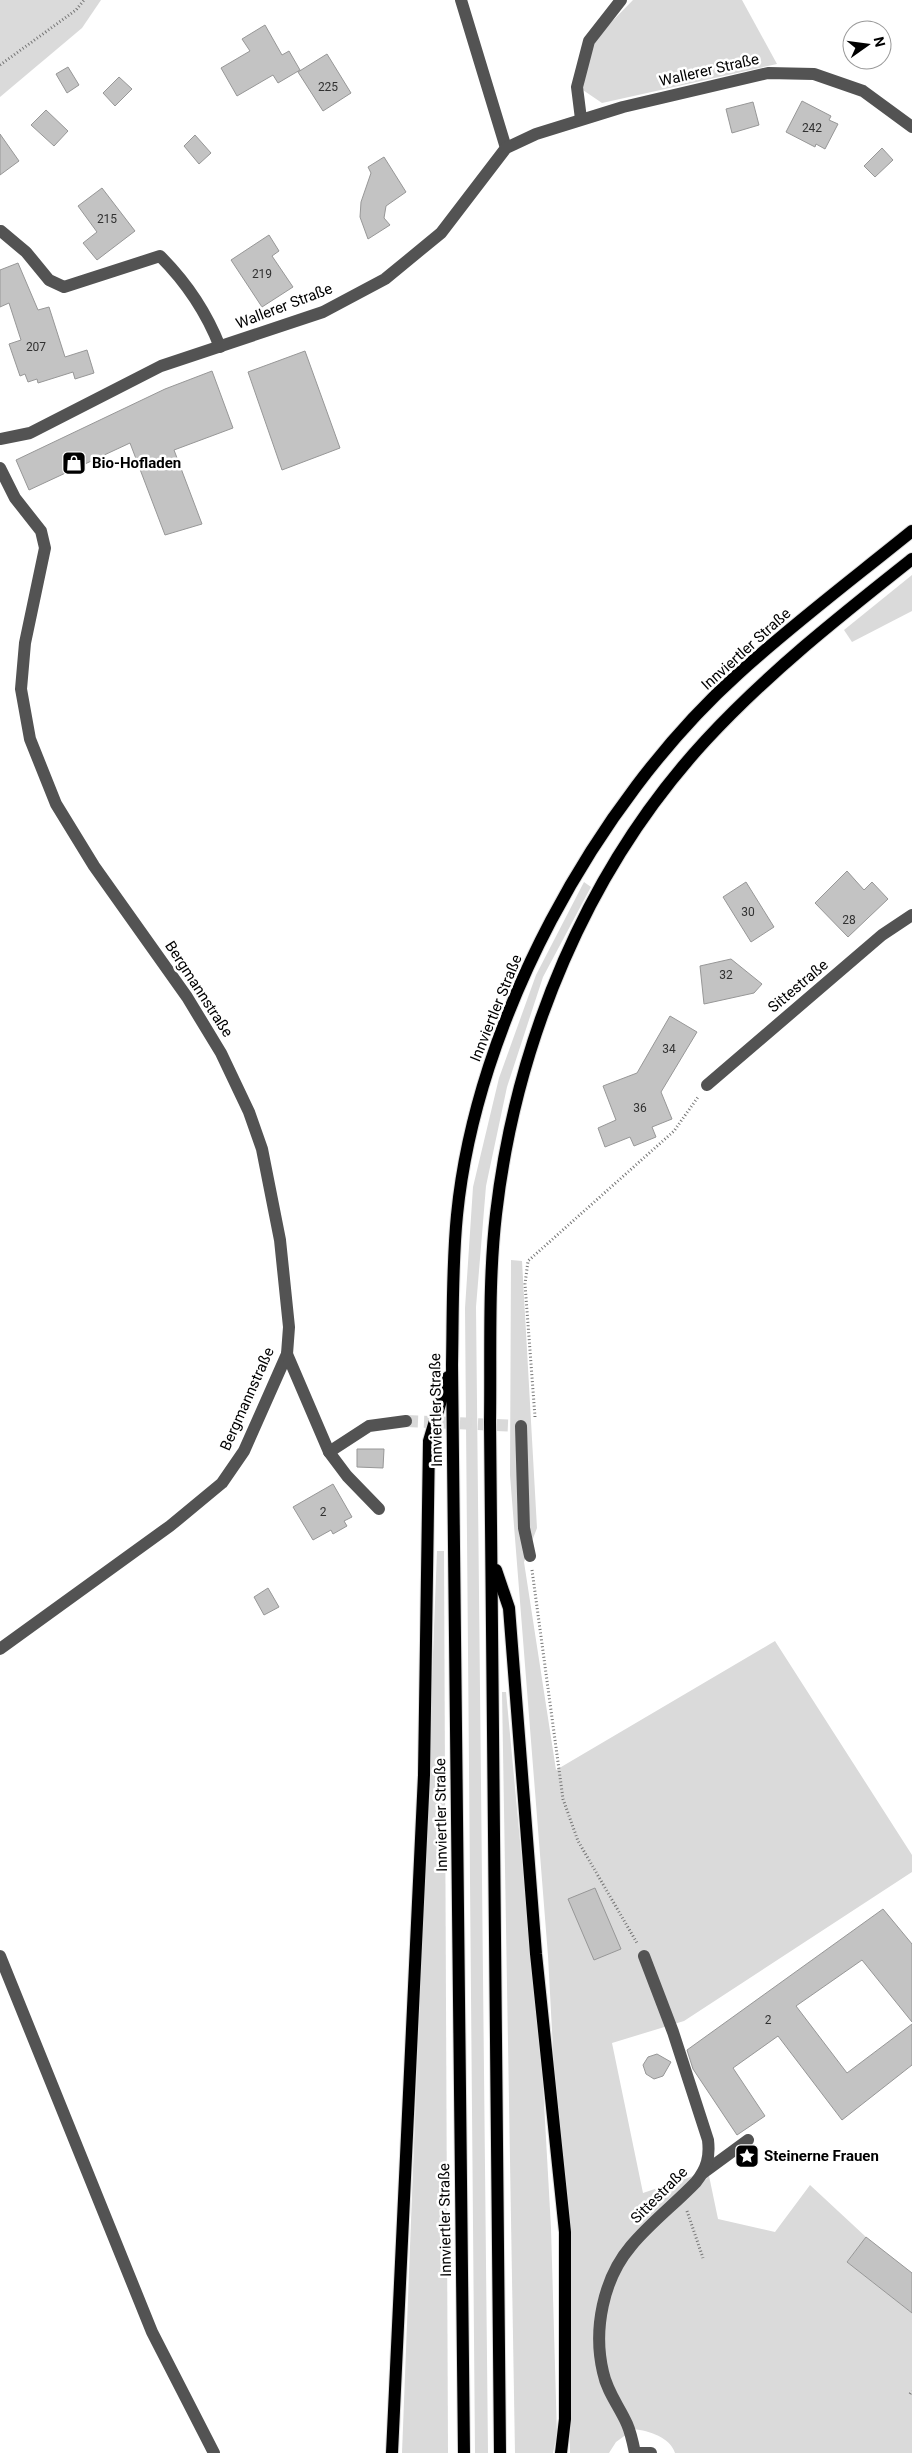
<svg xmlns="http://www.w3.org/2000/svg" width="912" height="2453" viewBox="0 0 912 2453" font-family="Roboto,sans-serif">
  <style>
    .green { fill: #dadada }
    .building { fill: #c3c3c3; stroke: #979797 }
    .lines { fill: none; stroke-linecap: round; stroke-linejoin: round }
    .minor-tunnel { stroke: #d9d9d9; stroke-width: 12; stroke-dasharray: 12 6; stroke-linecap: butt }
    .major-casing { stroke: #dbdbdb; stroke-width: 14 }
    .path { stroke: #757575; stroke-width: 3; stroke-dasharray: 1 2.5; stroke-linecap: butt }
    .minor { stroke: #535353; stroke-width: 12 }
    .major { stroke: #000; stroke-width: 12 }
    .labels { text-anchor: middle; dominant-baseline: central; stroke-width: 5; stroke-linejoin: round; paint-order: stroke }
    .number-label { font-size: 12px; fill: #313131 }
    .street-label { font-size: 15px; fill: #000; stroke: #fff }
    .poi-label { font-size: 15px; font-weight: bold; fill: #000; stroke: #fff; text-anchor: start }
  </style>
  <rect width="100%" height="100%" fill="#fff"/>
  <g class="green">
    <polygon points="0,0 101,0 82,28 0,97"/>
    <polygon points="633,0 742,0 777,64 602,103 580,88 583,51"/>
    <polygon points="912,575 912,611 852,642 844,630"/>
    <polygon points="584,882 591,887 543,977 507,1087 486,1186 476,1307 488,2453 475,2453 465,1308 473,1187 499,1078 536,975"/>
    <path d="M511,1260L522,1261L537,1528L524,1562L556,1770L775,1641L912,1855V1872L684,2021L612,2043L643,2193L708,2171L718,2219L775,2232L810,2185L866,2237L847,2262L912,2313V2453H675C670,2437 649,2431 634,2429L616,2442L609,2453H570L567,2310L548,1956L510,1475Z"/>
    <polygon points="437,1551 444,1551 448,2453 402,2453"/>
    <polygon points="502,1692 506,1692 543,2085 551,2228 557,2435 553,2453 515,2453"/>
  </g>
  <g class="building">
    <polygon points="265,25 282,55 289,51 300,70 278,83 273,75 237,96 221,68 250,51 242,39"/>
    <polygon points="327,54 351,93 323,111 298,72"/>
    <polygon points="68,67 79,85 67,93 56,74"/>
    <polygon points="119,77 132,89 115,106 103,93"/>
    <polygon points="802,101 831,116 829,120 838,124 825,149 816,144 815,147 786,132"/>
    <polygon points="753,102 759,125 732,133 726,109"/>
    <polygon points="46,110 68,131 54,146 31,125"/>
    <polygon points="0,134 19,161 0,175"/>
    <polygon points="195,135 211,153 199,164 184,146"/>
    <polygon points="882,148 893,160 875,177 864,166"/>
    <polygon points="384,157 406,192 386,206 384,218 390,225 368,239 360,217 361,202 371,173 368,167"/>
    <polygon points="102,188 135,231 97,260 83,243 97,232 78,206"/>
    <polygon points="269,235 279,251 272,256 293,287 262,307 231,260"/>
    <polygon points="18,263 38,310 49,307 65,357 87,350 94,373 75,379 73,372 38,383 37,379 28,382 25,374 20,376 9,344 21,340 9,303 0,307 0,270"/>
    <polygon points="305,351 340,448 282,470 248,372"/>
    <polygon points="212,371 233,428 174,450 202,524 165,535 130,443 29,490 16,460 165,389"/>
    <polygon points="847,871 864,890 872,882 888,899 848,937 815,903"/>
    <polygon points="746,882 774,927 751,942 723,897"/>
    <polygon points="731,959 762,984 754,993 704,1004 700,966"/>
    <polygon points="670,1016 697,1032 661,1092 672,1119 652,1127 656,1137 634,1146 630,1137 605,1147 598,1128 616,1120 603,1086 637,1073"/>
    <polygon points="357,1449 384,1449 383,1468 357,1467"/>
    <polygon points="333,1484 352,1517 344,1521 347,1526 333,1534 331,1530 313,1540 293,1507"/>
    <polygon points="268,1588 279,1607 264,1615 254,1597"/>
    <polygon points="595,1888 621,1949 594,1960 568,1899"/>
    <polygon points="883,1909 912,1944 912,2022 862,1960 796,2006 847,2073 912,2024 912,2065 842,2120 778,2036 733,2068 765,2116 737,2135 693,2069 687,2050"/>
    <polygon points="657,2054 671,2062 663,2076 654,2079 646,2074 643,2065 648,2057"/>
    <polygon points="866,2237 912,2273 912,2313 847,2262"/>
  </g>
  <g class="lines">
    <polyline class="minor-tunnel" points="406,1421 521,1426"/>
    <g class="major-casing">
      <g id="major">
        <polyline points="496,1570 509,1608 536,1954 565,2232 565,2419 561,2453"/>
        <polyline points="392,2453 424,1775 429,1441 448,1377"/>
        <path d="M464,2453L452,1365C453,1315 452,1265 457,1215C476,1022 595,803 738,674C793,624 854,578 912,531"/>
        <path d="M500,2453L490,1422C491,1353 488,1283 496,1214C516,1041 587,869 706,740C769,672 840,616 912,559"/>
      </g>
    </g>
    <g class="path">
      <polyline points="0,65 76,10 84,0"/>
      <polyline points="535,1417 525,1284 528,1261 674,1131 698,1097"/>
      <polyline points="532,1570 563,1799 578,1841 637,1943"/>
      <polyline points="687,2211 703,2258"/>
      <polyline points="910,2394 912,2391"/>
    </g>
    <g class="minor">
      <polyline points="461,0 506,148"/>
      <polyline points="581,119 577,87 589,41 621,0"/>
      <path d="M1,231L26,252L49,280L64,287L160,256C187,283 206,311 220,347"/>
      <polyline points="0,439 30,433 161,366 323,312 385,279 441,233 506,148 536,134 623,107 768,73 814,74 863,91 912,127"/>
      <polyline points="0,468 15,498 41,531 45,548 25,643 21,689 30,739 56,804 94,866 187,997 221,1053 249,1112 262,1149 280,1240 289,1327 287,1354 244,1451 222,1483 170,1526 0,1649"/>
      <polyline points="707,1085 882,935 912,915"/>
      <polyline points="287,1354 329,1452 347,1476 379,1509"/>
      <polyline points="521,1426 524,1528 530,1556"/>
      <polyline points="329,1452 369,1426 406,1421"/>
      <polyline points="0,1956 152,2332 214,2453"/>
      <polyline points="703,2173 748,2140"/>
      <path d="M635,2453C633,2443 631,2433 627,2424C619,2406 607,2392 603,2372C593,2330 603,2279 631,2246C650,2223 675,2204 696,2182C707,2168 710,2157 708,2140L673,2032L644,1956"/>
      <polyline points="637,2453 651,2453"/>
    </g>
    <use href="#major" class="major"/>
  </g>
  <defs>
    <g id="shop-square" transform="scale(1.25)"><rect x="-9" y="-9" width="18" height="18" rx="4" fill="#000" stroke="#fff"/><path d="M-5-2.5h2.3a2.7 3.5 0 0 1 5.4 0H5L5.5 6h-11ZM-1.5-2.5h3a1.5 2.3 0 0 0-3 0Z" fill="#fff"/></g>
    <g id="sight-square" transform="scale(1.25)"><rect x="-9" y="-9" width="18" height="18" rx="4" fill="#000" stroke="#fff"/><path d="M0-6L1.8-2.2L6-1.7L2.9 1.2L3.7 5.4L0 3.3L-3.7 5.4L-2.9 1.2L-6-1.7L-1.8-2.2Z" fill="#fff"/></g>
  </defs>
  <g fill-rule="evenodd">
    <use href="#shop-square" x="74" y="463"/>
    <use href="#sight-square" x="747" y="2156"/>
  </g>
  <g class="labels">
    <g class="number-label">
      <text x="328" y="87">225</text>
      <text x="812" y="128">242</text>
      <text x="107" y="219">215</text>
      <text x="262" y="274">219</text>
      <text x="36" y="347">207</text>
      <text x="748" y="912">30</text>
      <text x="849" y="920">28</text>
      <text x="726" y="975">32</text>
      <text x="669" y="1049">34</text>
      <text x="640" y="1108">36</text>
      <text x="323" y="1512">2</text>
      <text x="768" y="2020">2</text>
    </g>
    <g class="street-label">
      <text transform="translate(709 70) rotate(-13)">Wallerer Straße</text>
      <text transform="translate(284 306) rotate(-21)">Wallerer Straße</text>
      <text transform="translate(746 649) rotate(-42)">Innviertler Straße</text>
      <text transform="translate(798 986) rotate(-40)">Sittestraße</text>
      <text transform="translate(199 989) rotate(57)">Bergmannstraße</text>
      <text transform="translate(496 1008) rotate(-68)">Innviertler Straße</text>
      <text transform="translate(247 1399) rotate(-66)">Bergmannstraße</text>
      <text transform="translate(436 1410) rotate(-91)">Innviertler Straße</text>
      <text transform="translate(441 1815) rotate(-91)">Innviertler Straße</text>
      <text transform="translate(659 2195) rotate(-45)">Sittestraße</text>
      <text transform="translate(445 2220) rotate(-91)">Innviertler Straße</text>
    </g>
    <g class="poi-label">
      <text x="92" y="463">Bio-Hofladen</text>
      <text x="764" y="2156">Steinerne Frauen</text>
    </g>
  </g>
  <g transform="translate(867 45) rotate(76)"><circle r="24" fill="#ffffff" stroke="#999999"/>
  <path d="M0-4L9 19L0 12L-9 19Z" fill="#000000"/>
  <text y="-8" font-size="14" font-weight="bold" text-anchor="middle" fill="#000000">N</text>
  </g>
</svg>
